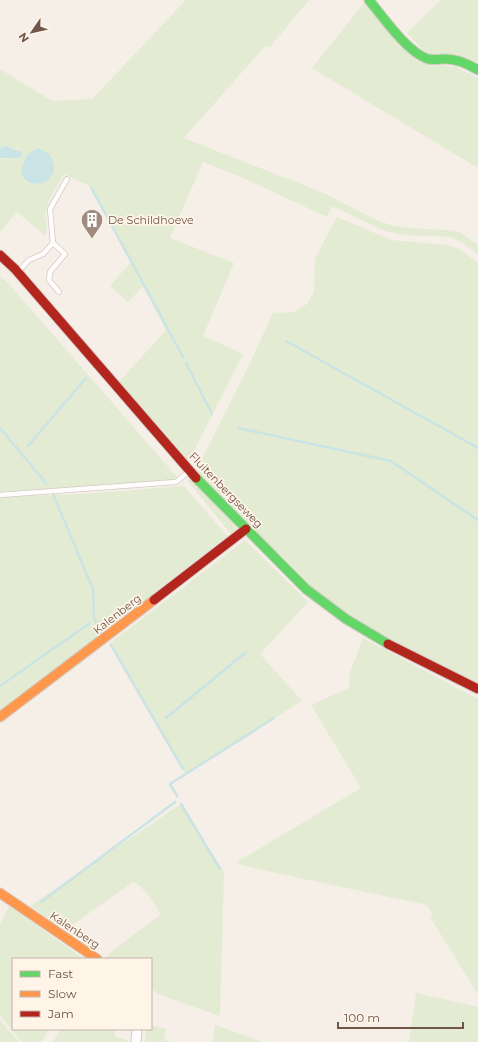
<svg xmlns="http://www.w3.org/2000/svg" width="478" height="1042" viewBox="0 0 478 1042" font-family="Montserrat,sans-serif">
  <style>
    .green { fill: #e3ebd3; fill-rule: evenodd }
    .water { fill: #cae4e5 }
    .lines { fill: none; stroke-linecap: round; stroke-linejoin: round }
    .stream { stroke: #cae4e5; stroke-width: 2.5 }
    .lane-casing { stroke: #d4cbc5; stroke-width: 6 }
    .street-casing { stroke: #d4cbc5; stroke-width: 11 }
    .fast-casing { stroke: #d4cac4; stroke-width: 11 }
    .slow-casing { stroke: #d4cac4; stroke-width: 11 }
    .jam-casing { stroke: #d4cac4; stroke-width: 11 }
    .lane { stroke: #fefdfc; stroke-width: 4.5 }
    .street { stroke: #fefdfc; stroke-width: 9 }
    .fast { stroke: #63d668; stroke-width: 9 }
    .slow { stroke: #ff974d; stroke-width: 9 }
    .jam { stroke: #b3261e; stroke-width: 9 }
    .labels { text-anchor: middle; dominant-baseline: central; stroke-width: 3.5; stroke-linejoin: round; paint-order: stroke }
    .poi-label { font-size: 11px; fill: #725549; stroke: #fef4e8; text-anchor: start }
    .street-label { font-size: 11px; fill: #725549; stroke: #fef4e8 }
  </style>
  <rect width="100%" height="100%" fill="#f5efe8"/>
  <g class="green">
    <path d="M186,0H309L270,47L266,45L184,138L326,194L376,220L394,226L409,228L449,230L460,232L478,245V255L460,241L450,237L405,235L385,231L332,206L327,217L239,176L203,162L170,238L234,263L203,336L243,354L188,463L119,382L166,330L143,286L128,302L110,286L131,262L88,185L64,174C57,186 49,198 46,211C44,219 49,226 45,236L17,212L0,232V158L8,159L21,152C15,148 7,145 0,148V69L52,101L92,99ZM31,151L53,165V175L45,182L23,164L25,158Z"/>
    <polygon points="441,0 478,0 478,64 432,54 423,50 407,33"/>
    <polygon points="364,3 408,53 417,61 423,63 456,67 478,78 478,168 312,68"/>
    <polygon points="337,217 391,240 447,245 459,249 478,263 478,685 360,623 321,596 197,472 199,465 250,363 273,313 294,312 307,304 314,292 315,258"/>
    <polygon points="0,276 7,282 177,477 174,479 167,481 0,492"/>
    <polygon points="192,479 235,525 236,531 234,535 230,533 187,480"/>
    <polygon points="184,486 227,536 0,712 0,497 84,494"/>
    <polygon points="245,540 308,602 260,654 302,701 185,773 109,644"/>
    <polygon points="363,638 478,699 478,994 430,917 433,915 427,905 262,870 235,863 361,788 311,705 349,688 350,673"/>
    <path d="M181,804L224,872L220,1016L160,995L151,989V959L105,958L121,944L161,914C155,905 143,885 133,882L65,930L30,906Z"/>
    <polygon points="9,906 84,959 13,959 13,1029 49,1029 41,1042 22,1042 0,1016 0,924"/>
    <polygon points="416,993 478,1007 478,1042 409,1042"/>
    <polygon points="0,1020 19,1042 0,1042"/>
    <polygon points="151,1025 166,1029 164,1040 171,1042 145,1042 146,1029 151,1029"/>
    <polygon points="215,1025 263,1042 213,1042"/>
    <polygon points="61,1029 115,1029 115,1036 131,1042 53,1042"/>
  </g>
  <g class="water">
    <polygon points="6,146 21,152 22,153 21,158 0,158 0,148"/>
    <path d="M39,148L49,154C69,184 24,194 21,171C21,167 23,165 24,162C27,154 30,151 39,148Z"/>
  </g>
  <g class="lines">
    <g class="stream">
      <polyline points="92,189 183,357"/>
      <polyline points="286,341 478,448"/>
      <polyline points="186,363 212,414"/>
      <polyline points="0,428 46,483"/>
      <polyline points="238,428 391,461 478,520"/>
      <polyline points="28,446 86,378"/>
      <polyline points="53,494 93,589 94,617 100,633"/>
      <polyline points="111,645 183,769"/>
      <polyline points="0,686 90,623"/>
      <polyline points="166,718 245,653"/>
      <polyline points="177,796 170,784 274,718"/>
      <polyline points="181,804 220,869"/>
      <polyline points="41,902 175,802"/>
    </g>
    <g class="lane-casing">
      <g id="lane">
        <polyline points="18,272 29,260 43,254 53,243"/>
        <polyline points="59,292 49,280 50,272 65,254 53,243 50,209 67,179"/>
        <polyline points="0,495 176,482 190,471"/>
      </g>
    </g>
    <g class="street-casing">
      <polyline id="street" points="136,1042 137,1029"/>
    </g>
    <g class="fast-casing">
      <g id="fast">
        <path d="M369,0C382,16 408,53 428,59C433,60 440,59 446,59C458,59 468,64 478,70"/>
        <polyline points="196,478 306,589 346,619 388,644"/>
      </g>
    </g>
    <g class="slow-casing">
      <g id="slow">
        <polyline points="0,717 154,600"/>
        <polyline points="0,893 97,959"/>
      </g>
    </g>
    <g class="jam-casing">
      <g id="jam">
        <polyline points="0,255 15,269 196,478"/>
        <polyline points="154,600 246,529"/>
        <polyline points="388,644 478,689"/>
      </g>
    </g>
    <use href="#lane" class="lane"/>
    <use href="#street" class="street"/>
    <use href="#fast" class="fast"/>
    <use href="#slow" class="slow"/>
    <use href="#jam" class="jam"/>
  </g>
  <defs>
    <g id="building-pin" transform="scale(1.15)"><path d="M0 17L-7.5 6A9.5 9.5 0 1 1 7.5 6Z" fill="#a08b81" stroke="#fef4e8"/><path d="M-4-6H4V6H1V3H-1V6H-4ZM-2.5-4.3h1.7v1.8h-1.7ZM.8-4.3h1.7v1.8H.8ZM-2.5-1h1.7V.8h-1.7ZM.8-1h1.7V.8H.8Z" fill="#fff"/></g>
  </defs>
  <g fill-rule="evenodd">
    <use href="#building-pin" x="92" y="220"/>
  </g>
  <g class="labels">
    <g class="poi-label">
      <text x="108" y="220">De Schildhoeve</text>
    </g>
    <g class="street-label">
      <text transform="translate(226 490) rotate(46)">Fluitenbergseweg</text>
      <text transform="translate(117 614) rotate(-38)">Kalenberg</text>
      <text transform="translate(75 930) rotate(34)">Kalenberg</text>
    </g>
  </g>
  <rect x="12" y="958" width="140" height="72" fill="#fef4e8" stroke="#c6b4a8"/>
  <rect x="20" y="971" width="20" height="6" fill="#63d668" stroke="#c6b4a8"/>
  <text x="48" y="978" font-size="12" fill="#725549">Fast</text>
  <rect x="20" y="991" width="20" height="6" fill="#ff974d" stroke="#c6b4a8"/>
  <text x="48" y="998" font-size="12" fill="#725549">Slow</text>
  <rect x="20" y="1011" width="20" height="6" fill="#b3261e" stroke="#c6b4a8"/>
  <text x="48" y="1018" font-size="12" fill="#725549">Jam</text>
  <g transform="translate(32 32) rotate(236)" stroke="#fef4e8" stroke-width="3" paint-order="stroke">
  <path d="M0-3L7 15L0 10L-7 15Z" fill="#725549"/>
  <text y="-6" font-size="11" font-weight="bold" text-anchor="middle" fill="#725549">N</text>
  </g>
  <path d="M338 1022v6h125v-6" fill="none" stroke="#725549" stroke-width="2"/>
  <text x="344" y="1022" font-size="12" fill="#725549" stroke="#fef4e8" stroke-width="3" paint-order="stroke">100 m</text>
</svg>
